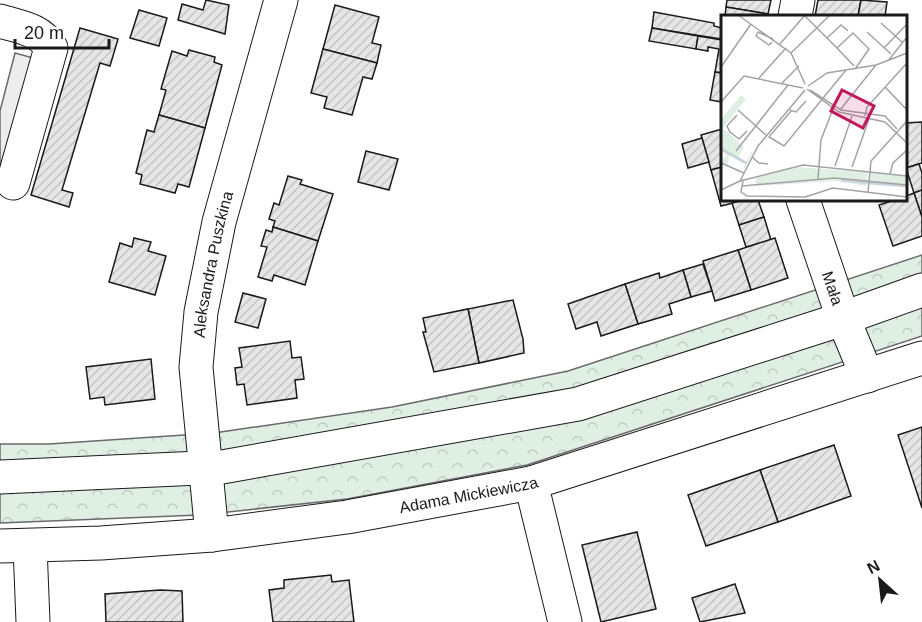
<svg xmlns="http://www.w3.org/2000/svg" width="922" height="622" viewBox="0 0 922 622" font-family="Helvetica,sans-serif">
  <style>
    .park { fill: url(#park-crowns); stroke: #6a6a6a; stroke-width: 1.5 }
    .parking { fill: #ededed; stroke: #6a6a6a; stroke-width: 1.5 }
    .building { fill: url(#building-hatch); stroke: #1a1a1a; stroke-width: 1.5 }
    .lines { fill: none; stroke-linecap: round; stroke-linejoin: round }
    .minor-casing { stroke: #1a1a1a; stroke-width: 35 }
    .minor { stroke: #fff; stroke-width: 33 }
    .labels { text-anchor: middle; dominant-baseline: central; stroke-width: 4.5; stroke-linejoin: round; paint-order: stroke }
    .street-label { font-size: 16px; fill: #1a1a1a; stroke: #fff }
    .inset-river { fill: none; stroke: #c6d2dc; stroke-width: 3 }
    .inset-road { fill: none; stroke: #a3a3a3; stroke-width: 1.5 }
    .view { fill: #c2185b; fill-opacity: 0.15; stroke: #c2185b; stroke-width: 3 }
    .inset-edge { fill: none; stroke: #1a1a1a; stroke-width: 3 }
  </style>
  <defs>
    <pattern id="park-crowns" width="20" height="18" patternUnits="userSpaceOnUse" patternTransform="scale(1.5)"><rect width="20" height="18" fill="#e0efe3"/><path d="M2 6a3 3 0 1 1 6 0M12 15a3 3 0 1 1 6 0" fill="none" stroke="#c0ccc2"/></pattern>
    <pattern id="building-hatch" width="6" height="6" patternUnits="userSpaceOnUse" patternTransform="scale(1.5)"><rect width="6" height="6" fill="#e6e6e6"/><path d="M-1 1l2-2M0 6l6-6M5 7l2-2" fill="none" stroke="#c5c5c5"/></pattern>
  </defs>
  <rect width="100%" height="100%" fill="#fff"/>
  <polygon class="park" points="922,255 922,336 527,465 347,499 200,515 0,523 0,444 49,444 214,433 392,407 568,371"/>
  <polygon class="parking" points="15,53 62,66 0,179 0,111"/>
  <g class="building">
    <polygon points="206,0 229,5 225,34 178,20 182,4 203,10"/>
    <polygon points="727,0 771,0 768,14 726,7"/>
    <polygon points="818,0 861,0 858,16 815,16"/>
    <polygon points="861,0 887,2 885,16 858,16"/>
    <polygon points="335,5 379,17 372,43 381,45 377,63 323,49"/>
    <polygon points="726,7 768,14 768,16 725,16"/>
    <polygon points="139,10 167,18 159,46 130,38"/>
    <polygon points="654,12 714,23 714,26 722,28 721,39 652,28"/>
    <polygon points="80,28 118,39 110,66 100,63 62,190 73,193 69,207 31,195"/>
    <polygon points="652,28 698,36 696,49 649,41"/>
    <polygon points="698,36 722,40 722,73 715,72 719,49 708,47 708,51 696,49"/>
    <polygon points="323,49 377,63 372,79 363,77 352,115 324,108 327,97 311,93"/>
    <polygon points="189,50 215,57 214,62 222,65 205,128 159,115 166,90 161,89 172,51 187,56"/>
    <polygon points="715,72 722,73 722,102 710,100"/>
    <polygon points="159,115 205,128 189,187 178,184 175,193 140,184 142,175 136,173 147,130 154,132"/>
    <polygon points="922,122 922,163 906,168 906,123"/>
    <polygon points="722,129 722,167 711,170 701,135"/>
    <polygon points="702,138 709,162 688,168 682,144"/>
    <polygon points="366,151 398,159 389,190 358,182"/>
    <polygon points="919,164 922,173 922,190 914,193 906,168"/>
    <polygon points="722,167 722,200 745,200 721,206 711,170"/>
    <polygon points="288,176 302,180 300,184 333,194 318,241 273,227 275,221 269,219 274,203 279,205"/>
    <polygon points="922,190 922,217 914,193"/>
    <polygon points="914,193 922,217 922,236 893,246 879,205 895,200 906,200 906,196"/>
    <polygon points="745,200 758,200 764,217 739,225 732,203"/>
    <polygon points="764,217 771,240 746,247 739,225"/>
    <polygon points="273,227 318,241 305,285 274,275 272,281 258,277 267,247 261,246 266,230 272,232"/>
    <polygon points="134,238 151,242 148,251 166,256 155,295 109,282 120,243 132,247"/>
    <polygon points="775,238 788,278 751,290 738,250"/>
    <polygon points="738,250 751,290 715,301 703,261"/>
    <polygon points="703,264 712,291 691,297 683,270"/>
    <polygon points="683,270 691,297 669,304 672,314 638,324 625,284 659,273 660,278"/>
    <polygon points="625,284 638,324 601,336 597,322 576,329 568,304"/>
    <polygon points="243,293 266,299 258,328 235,322"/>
    <polygon points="513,300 523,339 524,353 479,363 468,309"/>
    <polygon points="468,309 479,363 434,372 423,332 426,332 423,318"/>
    <polygon points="290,341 292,358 301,357 304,379 295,380 297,398 247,405 244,384 237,385 235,368 242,367 239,348"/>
    <polygon points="151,359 155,399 105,405 104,397 90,399 86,367"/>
    <polygon points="922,427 922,508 898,435"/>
    <polygon points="834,445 851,496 778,522 760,470"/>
    <polygon points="760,470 778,522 706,546 688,495"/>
    <polygon points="637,532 656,609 601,622 582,545"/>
    <polygon points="331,575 332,582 349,580 354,622 273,622 269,590 284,588 284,580"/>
    <polygon points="735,584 745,613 700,622 692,598"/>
    <polygon points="160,590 182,591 183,622 106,622 105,594"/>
  </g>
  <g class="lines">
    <g class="minor-casing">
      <g id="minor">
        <polyline points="795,16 798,0"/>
        <path d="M0,21C20,27 40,29 51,48L13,183"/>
        <path id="s1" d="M803,200L843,318L867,376"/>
        <polyline points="0,477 222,467 578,404 827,324 922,290"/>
        <polyline points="531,483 565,622"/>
        <path id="s2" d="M212,535L196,367L201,312L219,222L281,0"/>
        <path id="s3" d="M0,546L101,543L212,535L347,517L531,483L922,358"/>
        <polyline points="30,546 33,622"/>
      </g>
    </g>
    <use href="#minor" class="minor"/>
  </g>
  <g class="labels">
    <g class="street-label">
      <text stroke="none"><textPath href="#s2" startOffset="273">Aleksandra Puszkina</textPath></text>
      <text stroke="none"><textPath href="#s1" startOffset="93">Mała</textPath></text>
      <text stroke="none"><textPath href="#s3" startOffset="472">Adama Mickiewicza</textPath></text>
    </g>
  </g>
  <g transform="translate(721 15)">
    <rect width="186" height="186" fill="#fff"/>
    <path d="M20,80L25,84L2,113L23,132L17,143L25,147L31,137V139L22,157L24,148L11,140H8L7,150L0,147L6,139L0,134V104Z" fill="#e0efe3"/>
    <path d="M74,152L147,157L146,171L115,166L35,171V163ZM150,157L186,162V171L148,170Z" fill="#e0efe3"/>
    <path class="inset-river" d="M0,134L25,148M120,165L186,171"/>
    <path class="inset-road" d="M17,0L70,38L84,69M83,0L116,33M160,8L181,27M146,17L170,39M106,23L120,10L127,16M51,27L48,30L35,21L37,17L52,24M59,29L84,0M163,33L186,9M70,38L109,0M167,46L186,22M133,51L116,33L132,18L148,34L134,54M0,52L30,9M38,63L65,33M61,68L78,51M87,71L106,58L155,50L186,38M164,72L186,95M86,74L118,97L164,107L186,128M89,75L120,95L164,101L176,114M0,87L23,61L82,73M17,95L45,120M69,95L75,97L85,86M119,95L155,50M70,96L48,122L63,131L125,55M16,100L6,111L9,117L18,124L26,116M144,101L146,92L186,48M15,136L67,70M31,142L38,148L47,149M0,148L23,158M114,151L131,101M131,152L148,104M169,159L172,148L186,135M97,164L100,125L112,94M19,166L37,131L84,75M22,166L20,177L26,181L84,182L112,173L186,182M21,171L114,163L186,170M0,175L19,166L82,150L186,161M147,177L150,146L186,106"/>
    <path class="view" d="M121,75L153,91L142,113L110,96Z"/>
    <rect width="186" height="186" class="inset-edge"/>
  </g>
  <g transform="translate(880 580) rotate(333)" stroke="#ffffff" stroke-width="4.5" paint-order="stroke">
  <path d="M0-4.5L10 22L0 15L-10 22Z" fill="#1a1a1a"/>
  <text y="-9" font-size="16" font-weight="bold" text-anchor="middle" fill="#1a1a1a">N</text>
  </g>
  <path d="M15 39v9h94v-9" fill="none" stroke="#1a1a1a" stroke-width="3"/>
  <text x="24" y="39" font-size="18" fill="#1a1a1a" stroke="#ffffff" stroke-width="4.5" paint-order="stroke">20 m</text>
</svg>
